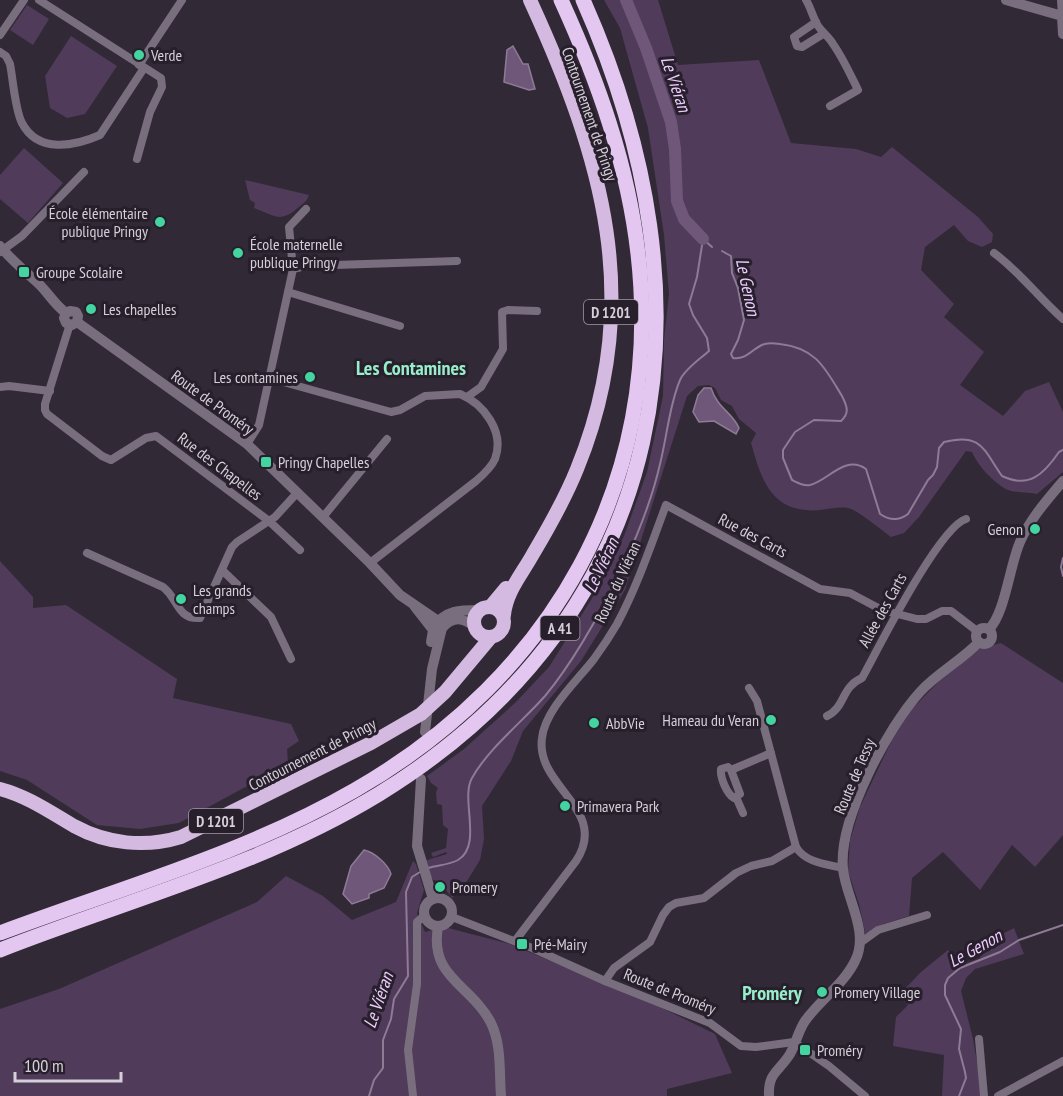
<svg xmlns="http://www.w3.org/2000/svg" width="1063" height="1096" viewBox="0 0 1063 1096" font-family="'PT Sans Narrow',sans-serif">
  <style>
    .green { fill: #503b5a }
    .water { fill: #6f577a; stroke: #8e7b96; stroke-width: 1.5 }
    .lines { fill: none; stroke-linecap: round; stroke-linejoin: round }
    .stream { stroke: #8e7b96; stroke-width: 2 }
    .river { stroke: #6f577a; stroke-width: 12 }
    .minor { stroke: #796e7e; stroke-width: 8 }
    .tertiary { stroke: #796e7e; stroke-width: 10 }
    .trunk { stroke: #d4bae0; stroke-width: 14 }
    .motorway { stroke: #e3c7f0; stroke-width: 15 }
    .poi-dot { fill: #43d4a0; stroke: #281f2c; stroke-width: 2 }
    .labels { text-anchor: middle; dominant-baseline: central; stroke-width: 6; stroke-linejoin: round; paint-order: stroke }
    .shield { fill: #281f2c; stroke: #a19aa4; stroke-width: 1.5 }
    .shield-label { font-size: 15px; font-weight: bold; fill: #d5cfd8 }
    .poi-label { font-size: 16px; fill: #d5cfd8; stroke: #281f2c; text-anchor: start }
    .street-label { font-size: 16px; fill: #d5cfd8; stroke: #281f2c }
    .water-label { font-size: 18px; font-style: italic; fill: #ecccfc; stroke: #281f2c }
    .quarter-label { font-size: 20px; font-weight: bold; fill: #97eec9; stroke: #281f2c }
  </style>
  <rect width="100%" height="100%" fill="#322936"/>
  <g class="green">
    <path d="M604,0H658L678,65L759,60L791,143L856,149L881,157L892,147L978,217L993,234L992,242L982,247L968,241L954,225L925,247L921,270L954,304L944,317L984,352L960,385L1003,416L1025,391L1049,382L1063,412V472L1037,494C1029,492 1016,493 1008,490C995,484 977,465 972,452L966,451L919,517L904,533L891,537C883,531 856,509 848,508C835,506 819,512 806,510C768,507 760,474 751,443L756,433L739,419L732,406L721,400L715,388L709,385L698,386L687,396L625,590L581,661L523,731L511,761L482,806L484,839L480,860L467,881L452,898L440,882L429,878L424,861L447,854L446,852L433,857L431,853L446,848L448,829L443,825L442,805L437,804L436,792L438,788L431,783L427,776L464,749L515,703L549,667L601,584L624,536L647,472L663,396L664,340L669,294L664,235L648,128L620,28Z"/>
    <polygon points="27,5 49,19 33,45 10,30"/>
    <polygon points="71,36 117,66 85,114 67,118 50,108 45,76"/>
    <polygon points="24,148 63,183 28,223 0,199 0,175"/>
    <path d="M245,180L309,195C307,201 305,202 300,206C280,224 276,216 254,208L255,203L250,200Z"/>
    <polygon points="0,561 33,597 33,608 66,605 177,679 173,698 291,724 299,741 287,749 288,764 179,823 140,829 97,825 27,780 0,771"/>
    <polygon points="1001,643 1063,683 1063,835 1035,867 1012,845 980,890 943,852 912,878 909,916 883,924 866,936 859,904 848,871 850,841 860,807 890,744 908,713 945,675 979,649"/>
    <polygon points="413,861 416,864 424,890 417,913 425,932 435,929 448,928 510,944 656,1005 715,1034 732,1073 667,1089 667,1096 0,1096 0,1009 59,989 257,902 286,876 323,896 352,920 396,902"/>
    <polygon points="1014,928 1024,954 975,969 966,978 961,991 973,1039 983,1096 942,1096 944,1055 893,1046 896,1017 908,1005 898,996 921,972 948,950 958,966 981,958 975,948"/>
  </g>
  <g class="water">
    <polygon points="513,46 523,64 528,64 535,89 529,90 504,82 507,50"/>
    <path d="M704,388H711C718,409 732,412 739,428L736,434L714,421L699,422L693,412L698,395Z"/>
    <path d="M364,850C374,852 388,864 391,874L384,888L369,894V898L352,904L343,894L351,866Z"/>
  </g>
  <g class="lines">
    <g class="stream">
      <polyline points="703,239 712,247"/>
      <path d="M722,251L731,256L732,273L738,288L744,320L738,340L731,354L733,358C746,360 751,350 762,345C767,342 774,343 780,344C816,348 825,368 842,396C847,406 850,413 841,421L814,420L795,432L783,450V458L792,480C798,483 803,486 810,485C828,481 845,454 866,469L880,514C889,520 899,521 908,514L928,480L933,475L937,467L939,448L944,442C982,432 984,451 1002,476C1029,489 1044,474 1059,452L1063,450"/>
      <polyline points="1063,558 1061,567 1063,576"/>
      <path d="M428,868C438,865 449,865 458,860C483,845 460,799 472,778C488,749 523,721 545,696C575,660 602,610 623,567C638,534 652,500 660,464C667,437 669,406 680,380C685,369 700,359 709,351L707,338L693,315L689,304L697,277L703,239"/>
      <polyline points="369,1096 374,1080 383,1068 383,1040 391,1019 394,999 408,976 406,892 412,877 420,872"/>
      <polyline points="959,1096 966,1078 965,1072 959,1049 961,1029 945,995 945,985 948,978 960,968 1000,952 1019,940 1063,925"/>
    </g>
    <polyline class="river" points="626,0 646,48 671,122 675,149 677,201 684,219 703,239"/>
    <g class="minor">
      <polyline points="39,0 161,78 162,87 150,112 137,159"/>
      <path d="M806,0C811,8 813,18 818,26C823,33 829,37 833,44C843,58 850,74 858,90L830,106"/>
      <polyline points="1061,0 1062,16"/>
      <polyline points="816,22 794,37 797,46 802,47 823,34"/>
      <polyline points="0,35 24,0"/>
      <path d="M0,52L6,56L10,64C13,79 15,110 22,123C38,154 75,146 100,135L144,68"/>
      <polyline points="139,65 182,0"/>
      <polyline points="0,252 22,236 84,172"/>
      <path d="M994,253C1020,272 1039,298 1063,319"/>
      <polyline points="293,269 289,227 306,209"/>
      <polyline points="288,292 400,326"/>
      <polyline points="70,324 45,404 45,410 47,414 102,456 111,460 146,438 156,436 269,521 300,550"/>
      <path d="M269,378L391,412L400,410L425,396L460,394C484,404 505,432 495,459C491,468 483,475 476,481L370,563"/>
      <polyline points="0,387 9,386 50,391"/>
      <polyline points="467,397 481,387 503,349 502,312 508,310 537,311"/>
      <polyline points="247,444 259,425 293,269 305,266 457,261"/>
      <polyline points="323,517 387,439"/>
      <path d="M87,553L163,587C178,598 177,620 200,618L232,547L237,542L275,517L297,493"/>
      <polyline points="222,570 271,617 291,659"/>
      <path d="M749,688L757,701L796,847C806,863 826,864 843,868"/>
      <path d="M827,716C845,708 841,687 862,678C878,649 939,527 966,519"/>
      <path d="M731,770L740,794L734,798C727,794 720,778 721,769L728,767L731,770L771,753"/>
      <polyline points="736,797 743,813"/>
      <polyline points="452,917 532,948 605,981 710,1023 741,1046 756,1047 794,1042 829,1066 865,1096"/>
      <path d="M515,941L576,861C610,809 535,787 542,738C545,710 577,681 594,659C602,648 610,636 617,624C637,587 651,545 666,505L820,589L850,593L882,610L917,619H926L942,611H951L977,631"/>
      <polyline points="860,943 878,930 927,915"/>
      <polyline points="605,981 614,968 650,942 663,915 669,907 676,903 704,898 736,873 751,866 772,861 796,847"/>
      <polyline points="979,1039 984,1096"/>
      <polyline points="413,1096 408,1050 417,984 417,922 424,916"/>
      <polyline points="998,1096 1063,1061"/>
    </g>
    <g class="tertiary">
      <polyline points="1006,0 1062,16 1063,34"/>
      <path d="M0,246C12,261 26,272 39,284C49,294 55,305 66,313L70,311L76,312L78,316L77,322L72,325L66,323L64,318L66,313"/>
      <polyline points="77,322 247,444 370,563 400,595 438,621 442,628 432,669 425,732"/>
      <polyline points="415,607 433,630 431,642"/>
      <path d="M435,627C444,610 461,610 479,610"/>
      <circle cx="984" cy="636" r="8"/>
      <path d="M442,628C453,616 463,617 475,627"/>
      <path d="M989,629C1005,614 1010,564 1020,542C1030,519 1047,500 1063,481"/>
      <polyline points="421,779 417,846 433,899"/>
      <circle cx="438" cy="912" r="14"/>
      <path d="M438,927C429,978 471,984 491,1023C502,1046 499,1072 501,1096"/>
      <path d="M769,1096C768,1074 777,1073 788,1057C795,1048 797,1033 805,1021C820,1000 844,984 855,961C870,932 846,898 843,869C838,820 888,727 920,692C937,673 961,661 979,642"/>
    </g>
    <g class="trunk">
      <polyline points="491,606 506,588"/>
      <circle cx="489" cy="622" r="15"/>
      <path d="M504,615C506,592 522,574 533,554C549,527 565,499 577,469C646,301 602,157 530,0"/>
      <path d="M0,789C27,796 50,812 74,826C107,844 145,848 181,837L371,743L421,714L445,692L491,637"/>
    </g>
    <g class="motorway">
      <path d="M0,933C120,888 244,854 355,790C552,677 664,483 638,254C628,165 598,81 561,0"/>
      <path d="M0,950C127,900 261,866 379,794C675,612 718,302 583,0"/>
    </g>
  </g>
  <g class="poi-dot">
    <circle cx="139" cy="55" r="6"/>
    <circle cx="160" cy="222" r="6"/>
    <circle cx="238" cy="253" r="6"/>
    <rect x="18" y="266" width="12" height="12" rx="3"/>
    <circle cx="91" cy="309" r="6"/>
    <circle cx="310" cy="377" r="6"/>
    <rect x="260" y="456" width="12" height="12" rx="3"/>
    <circle cx="1035" cy="529" r="6"/>
    <circle cx="181" cy="599" r="6"/>
    <circle cx="771" cy="720" r="6"/>
    <circle cx="594" cy="723" r="6"/>
    <circle cx="565" cy="806" r="6"/>
    <circle cx="440" cy="887" r="6"/>
    <rect x="516" y="938" width="12" height="12" rx="3"/>
    <circle cx="822" cy="992" r="6"/>
    <rect x="799" y="1044" width="12" height="12" rx="3"/>
  </g>
  <g class="labels">
    <g class="shield">
      <rect x="584" y="300" width="54" height="24" rx="4.5"/>
      <rect x="540.5" y="616" width="39" height="24" rx="4.5"/>
      <rect x="189" y="809" width="54" height="24" rx="4.5"/>
    </g>
    <g class="shield-label">
      <text x="611" y="312">D 1201</text>
      <text x="560" y="628">A 41</text>
      <text x="216" y="821">D 1201</text>
    </g>
    <g class="poi-label">
      <text x="151" y="55">Verde</text>
      <text x="148" y="213" text-anchor="end">École élémentaire<tspan x="148" dy="18">publique Pringy</tspan></text>
      <text x="250" y="244">École maternelle<tspan x="250" dy="18">publique Pringy</tspan></text>
      <text x="36" y="272">Groupe Scolaire</text>
      <text x="103" y="309">Les chapelles</text>
      <text x="298" y="377" text-anchor="end">Les contamines</text>
      <text x="278" y="462">Pringy Chapelles</text>
      <text x="1023" y="529" text-anchor="end">Genon</text>
      <text x="193" y="590">Les grands<tspan x="193" dy="18">champs</tspan></text>
      <text x="759" y="720" text-anchor="end">Hameau du Veran</text>
      <text x="606" y="723">AbbVie</text>
      <text x="577" y="806">Primavera Park</text>
      <text x="452" y="887">Promery</text>
      <text x="534" y="944">Pré-Mairy</text>
      <text x="834" y="992">Promery Village</text>
      <text x="817" y="1050">Proméry</text>
    </g>
    <g class="street-label">
      <text transform="translate(590 114) rotate(71)">Contournement de Pringy</text>
      <text transform="translate(213 402) rotate(36)">Route de Proméry</text>
      <text transform="translate(220 466) rotate(37)">Rue des Chapelles</text>
      <text transform="translate(753 535) rotate(28)">Rue des Carts</text>
      <text transform="translate(617 582) rotate(-65)">Route du Viéran</text>
      <text transform="translate(882 610) rotate(-61)">Allée des Carts</text>
      <text transform="translate(312 754) rotate(-27)">Contournement de Pringy</text>
      <text transform="translate(854 776) rotate(-67)">Route de Tessy</text>
      <text transform="translate(670 991) rotate(22)">Route de Proméry</text>
    </g>
    <g class="water-label">
      <text transform="translate(676 84) rotate(71)">Le Viéran</text>
      <text transform="translate(748 287) rotate(78)">Le Genon</text>
      <text transform="translate(601 565) rotate(-65)">Le Viéran</text>
      <text transform="translate(975 948) rotate(-29)">Le Genon</text>
      <text transform="translate(378 1000) rotate(-71)">Le Viéran</text>
    </g>
    <g class="quarter-label">
      <text x="411" y="368">Les Contamines</text>
      <text x="772" y="993">Proméry</text>
    </g>
  </g>
  <path d="M15 1072v9h106v-9" fill="none" stroke="#d5cfd8" stroke-width="3"/>
  <text x="24" y="1072" font-size="18" fill="#d5cfd8" stroke="#281f2c" stroke-width="4.5" paint-order="stroke">100 m</text>
</svg>
